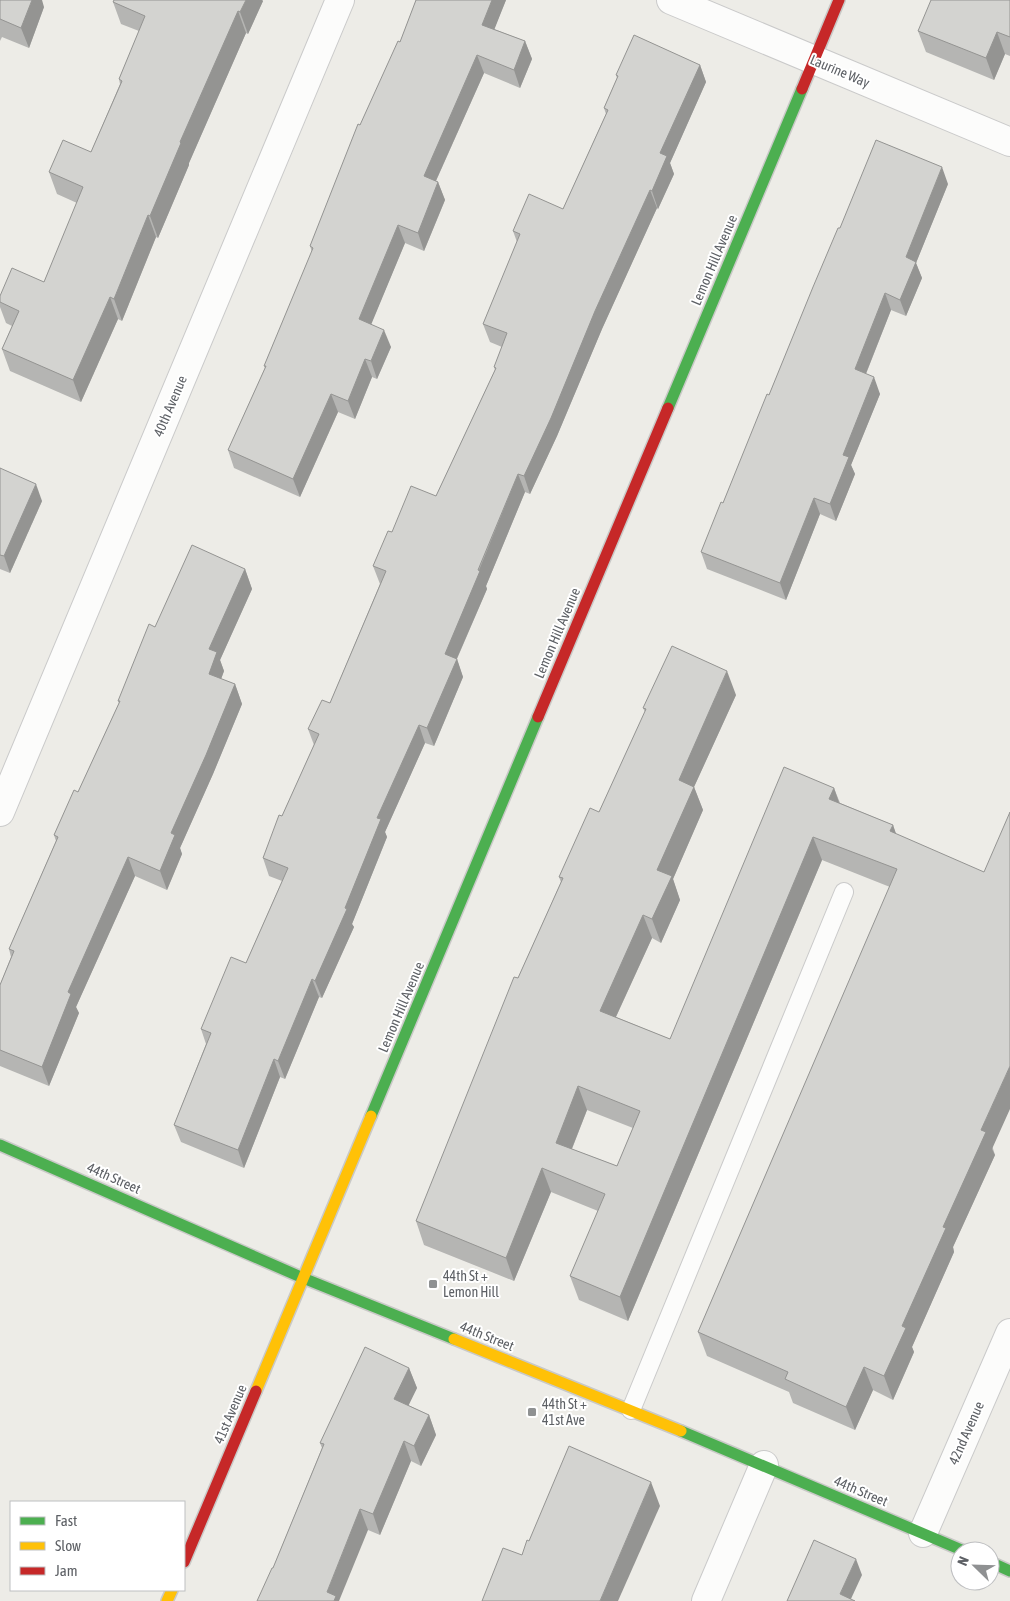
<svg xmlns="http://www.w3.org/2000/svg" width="1010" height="1601" viewBox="0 0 1010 1601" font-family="'Asap Condensed',sans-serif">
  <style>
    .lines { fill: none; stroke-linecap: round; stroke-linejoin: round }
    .lane-casing { stroke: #cacaca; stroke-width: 20 }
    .street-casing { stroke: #cacaca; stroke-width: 30 }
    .fast-casing { stroke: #c9c9c7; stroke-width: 14 }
    .slow-casing { stroke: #c9c9c7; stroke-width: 14 }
    .jam-casing { stroke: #c9c9c7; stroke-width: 14 }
    .lane { stroke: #fcfcfb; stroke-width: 18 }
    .street { stroke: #fcfcfb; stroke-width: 28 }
    .fast { stroke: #4caf50; stroke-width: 11 }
    .slow { stroke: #ffc107; stroke-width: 11 }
    .jam { stroke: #c62828; stroke-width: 11 }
    .wall { fill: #b5b5b3; fill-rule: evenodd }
    .shaded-wall { fill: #949492 }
    .building { fill: #d3d3d0; stroke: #949492; fill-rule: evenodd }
    .poi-dot { fill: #8f9192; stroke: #fff; stroke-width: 2 }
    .labels { text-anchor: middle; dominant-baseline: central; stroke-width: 4; stroke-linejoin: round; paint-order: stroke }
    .street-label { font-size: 14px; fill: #5d6065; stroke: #fff }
    .poi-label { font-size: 14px; fill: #5d6065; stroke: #fff; text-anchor: start }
  </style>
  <rect width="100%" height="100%" fill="#edece7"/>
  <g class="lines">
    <g class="lane-casing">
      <polyline id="lane" points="631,1410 844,892"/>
    </g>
    <g class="street-casing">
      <g id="street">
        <polyline points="671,0 1010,142"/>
        <polyline points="0,812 340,0"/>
        <polyline points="923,1533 1010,1333"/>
        <polyline points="706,1601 764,1465"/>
      </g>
    </g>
    <g class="fast-casing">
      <g id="fast">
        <polyline points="668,408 802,89"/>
        <polyline points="371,1116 538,717"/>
        <polyline points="0,1145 303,1278 454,1339"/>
        <polyline points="681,1431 964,1551"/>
        <polyline points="990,1562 1010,1571"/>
      </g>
    </g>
    <g class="slow-casing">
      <g id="slow">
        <polyline points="454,1339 681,1431"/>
        <polyline points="256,1391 371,1116"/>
        <polyline points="167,1601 172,1590"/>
      </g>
    </g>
    <g class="jam-casing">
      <g id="jam">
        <polyline points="802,89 839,0"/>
        <polyline points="538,717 668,408"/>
        <polyline points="184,1562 256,1391"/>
      </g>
    </g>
    <use href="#lane" class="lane"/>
    <use href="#street" class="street"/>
    <use href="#fast" class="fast"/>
    <use href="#slow" class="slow"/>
    <use href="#jam" class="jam"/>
  </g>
  <g class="wall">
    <polygon points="0,0 44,7 29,48 2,37 0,41"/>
    <polygon points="114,0 262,0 263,1 248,34 246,33 189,163 189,165 158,238 156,237 122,321 118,319 81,402 10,371 2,349 12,326 6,323 0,307 0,296 44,282 77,203 57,194 49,172 91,152 120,84 119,79 139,31 121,24 113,2"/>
    <polygon points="416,0 506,0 494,29 525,41 532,59 520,88 484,73 436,181 438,182 445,200 424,251 405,243 371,324 391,347 377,379 372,377 355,419 338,412 300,497 234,468 228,450 265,368 264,366 312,252 310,246 360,125 400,42"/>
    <polygon points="1010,0 1010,56 1005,54 994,80 926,52 918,31"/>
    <polygon points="700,65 706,82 670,163 674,174 658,209 657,208 602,329 557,436 530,494 525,492 486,586 487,589 457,659 463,677 434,746 425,743 385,832 387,837 352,924 354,927 322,998 319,997 285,1079 280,1077 244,1168 181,1142 174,1125 206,1044 201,1029 246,963 282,881 269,876 263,858 282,816 314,745 308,729 330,703 380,584 373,566 392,532 436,496 495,370 494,367 502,347 490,342 483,324 517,242 513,231 563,209 606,114 604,108 617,78 616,75"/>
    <polygon points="948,184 916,263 922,278 906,316 891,310 866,374 880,394 851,465 855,474 836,521 820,514 786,600 707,569 701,552 723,503 840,228"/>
    <polygon points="0,468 42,501 10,573 0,569"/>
    <polygon points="245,569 252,589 220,660 224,671 221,679 235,684 242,704 213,774 180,848 182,854 167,890 135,876 76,1007 79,1013 49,1086 0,1066 0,985 11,957 9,949 56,841 54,835 78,792 119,703 118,701 155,627"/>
    <path d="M736,695L694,787L703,810L673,879L680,900L661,943L652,938L616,1017L670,1039L834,788L840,803L893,825L995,1155L953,1247L954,1252L912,1347L914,1352L893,1400L873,1390L855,1430L793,1403L789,1392L707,1356L698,1332L890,887L822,860L628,1321L579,1300L570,1276L598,1211L551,1192L514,1281L424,1245L416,1221L518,978L561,882L559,877L599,812L645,712L643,708ZM587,1110L633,1128L617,1166L572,1149Z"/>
    <polygon points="409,1368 417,1388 408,1405 429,1415 436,1435 421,1466 411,1461 380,1535 368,1530 273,1568 322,1448 320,1443"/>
  </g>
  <g class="shaded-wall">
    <polygon points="32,0 42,0 44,7 29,48 21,28"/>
    <polygon points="246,0 262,0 263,1 248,34 240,12"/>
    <polygon points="492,0 506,0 489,43 482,25"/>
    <polygon points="238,11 246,33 189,163 189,165 158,238 150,216 180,142"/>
    <polygon points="997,32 1005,54 994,80 986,58"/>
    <polygon points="525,41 532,59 520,88 514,70"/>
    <polygon points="477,55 484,73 430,194 424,176"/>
    <polygon points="700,65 706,82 670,163 674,174 658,209 652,191 660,153"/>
    <polygon points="942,167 948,184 916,263 922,278 906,316 900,300 906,257"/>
    <polygon points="438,182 445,200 424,251 418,233"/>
    <polygon points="650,190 657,208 602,329 557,436 530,494 524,476 595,311"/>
    <polygon points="148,215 156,237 122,321 114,299"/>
    <polygon points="398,225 405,243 366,337 359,319"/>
    <polygon points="885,293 891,310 861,386 855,369"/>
    <polygon points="110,297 118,319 81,402 73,380"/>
    <polygon points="384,330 391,347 377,379 371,361"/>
    <polygon points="365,359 372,377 355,419 348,401"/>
    <polygon points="874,377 880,394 851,465 855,474 836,521 830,504 843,455"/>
    <polygon points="331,394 338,412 300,497 293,479"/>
    <polygon points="518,474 525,492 486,586 487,589 451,672 445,654"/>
    <polygon points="36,484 42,501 10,573 4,556"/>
    <polygon points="814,498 820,514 786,600 780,583"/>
    <polygon points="245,569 252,589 220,660 224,671 216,693 209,674 209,649"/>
    <polygon points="457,659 463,677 434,746 427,728"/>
    <polygon points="727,671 736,695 694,787 703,810 673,879 680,900 661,943 652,919 657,870 679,780"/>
    <polygon points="235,684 242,704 213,774 180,848 182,854 167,890 160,871 171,833"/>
    <polygon points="419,725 425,743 385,832 387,837 352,924 354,927 322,998 315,981 345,908 377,818"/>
    <polygon points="834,788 842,811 829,799"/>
    <polygon points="893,825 901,848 890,831"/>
    <polygon points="813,837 822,860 628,1321 620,1297"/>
    <polygon points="128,857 135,876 76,1007 79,1013 49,1086 42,1067 68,992"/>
    <polygon points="643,915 652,938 608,1034 600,1011"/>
    <polygon points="312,979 319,997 285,1079 278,1061"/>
    <polygon points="274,1059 280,1077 244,1168 238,1150"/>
    <polygon points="1010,1066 1010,1109 992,1149 995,1155 953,1247 954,1252 912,1347 914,1352 893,1400 884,1376 902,1326 981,1130"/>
    <polygon points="578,1086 587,1110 565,1166 556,1143"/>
    <polygon points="542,1168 551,1192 514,1281 506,1258"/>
    <polygon points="864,1367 873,1390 855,1430 846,1407"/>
    <polygon points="409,1368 417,1388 402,1419 394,1399"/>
    <polygon points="429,1415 436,1435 421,1466 414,1446"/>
    <polygon points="404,1441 411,1461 380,1535 373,1514"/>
    <polygon points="651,1482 660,1506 618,1601 600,1601"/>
    <polygon points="360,1509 368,1530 339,1601 330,1601 327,1592"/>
    <polygon points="856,1559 862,1575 850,1601 840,1594"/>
  </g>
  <g class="building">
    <polygon points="0,0 32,0 21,28 0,19"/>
    <polygon points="114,0 246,0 240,12 238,11 180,142 181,143 150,216 148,215 114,299 110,297 73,380 2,349 19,311 0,302 0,296 12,268 44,282 83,187 49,172 63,140 91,152 122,81 119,79 145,16 113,2"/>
    <polygon points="416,0 492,0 482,25 525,41 514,70 477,55 424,176 438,182 418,233 398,225 359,319 384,330 371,361 365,359 348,401 331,394 293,479 228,450 266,366 264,366 313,248 310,246 358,124 360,125 398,41 400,42"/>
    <polygon points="931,0 1010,0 1010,37 997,32 986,58 918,31"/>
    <polygon points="634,35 700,65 660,153 667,156 652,191 650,190 595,311 551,418 524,476 518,474 478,570 480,571 445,654 457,659 427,728 419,725 377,818 381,819 345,908 347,909 315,981 312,979 278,1061 274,1059 238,1150 174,1125 211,1033 201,1029 231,957 246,963 288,868 263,858 279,815 282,816 319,734 308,729 322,700 330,703 386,571 373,566 388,531 392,532 411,486 436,496 496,368 494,367 507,333 483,324 520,234 513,231 529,194 563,209 608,110 604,108 618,76 616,75"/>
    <polygon points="876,140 942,167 906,257 916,262 900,300 885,293 855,369 874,377 843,455 849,457 830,504 814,498 780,583 701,552 721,502 723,503 767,394 769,395 813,287 838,228 840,228"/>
    <polygon points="0,468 36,484 4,556 0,555"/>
    <polygon points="192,545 245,569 209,649 217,652 209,674 235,684 206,755 171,833 175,835 160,871 128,857 68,992 71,994 42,1067 0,1050 0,985 14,951 9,949 58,837 54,835 74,790 78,792 120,701 118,701 149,624 155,627"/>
    <path d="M672,646L727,671L679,780L694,787L657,870L672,876L652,919L643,915L600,1011L670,1039L784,767L834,788L829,799L893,825L890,831L984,872L1010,812V1066L981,1130L986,1132L943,1227L946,1228L902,1326L906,1328L884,1376L864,1367L846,1407L785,1379L788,1372L698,1332L897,869L813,837L620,1297L570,1276L605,1194L542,1168L506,1258L416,1221L514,977L518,978L563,878L559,877L590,808L599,812L646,709L643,708ZM578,1086L640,1111L617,1166L556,1143Z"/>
    <polygon points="365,1347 409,1368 394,1399 429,1415 414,1446 404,1441 373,1514 360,1509 327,1592 336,1596 334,1601 257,1601 272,1568 273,1568 324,1444 320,1443"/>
    <polygon points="569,1446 651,1482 600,1601 482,1601 503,1548 522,1555 527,1540 529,1541"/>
    <polygon points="814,1540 856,1559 840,1594 855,1601 787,1601"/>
  </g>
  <g class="poi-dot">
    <rect x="428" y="1279" width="10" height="10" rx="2.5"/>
    <rect x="527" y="1407" width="10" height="10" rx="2.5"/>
  </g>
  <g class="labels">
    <g class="street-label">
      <text transform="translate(840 71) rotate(23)">Laurine Way</text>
      <text transform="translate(714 260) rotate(-67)">Lemon Hill Avenue</text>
      <text transform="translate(170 406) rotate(-67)">40th Avenue</text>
      <text transform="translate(557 633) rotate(-67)">Lemon Hill Avenue</text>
      <text transform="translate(401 1007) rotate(-67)">Lemon Hill Avenue</text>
      <text transform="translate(114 1178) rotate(24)">44th Street</text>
      <text transform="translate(487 1336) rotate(22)">44th Street</text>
      <text transform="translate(230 1414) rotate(-67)">41st Avenue</text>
      <text transform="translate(966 1433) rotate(-66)">42nd Avenue</text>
      <text transform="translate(861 1491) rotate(23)">44th Street</text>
    </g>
    <g class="poi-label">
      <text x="443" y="1276">44th St +<tspan x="443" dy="16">Lemon Hill</tspan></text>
      <text x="542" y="1404">44th St +<tspan x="542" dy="16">41st Ave</tspan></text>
    </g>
  </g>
  <rect x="10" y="1501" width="175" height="90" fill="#ffffff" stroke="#bebfc1"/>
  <rect x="20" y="1517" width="25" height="8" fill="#4caf50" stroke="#bebfc1"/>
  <text x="55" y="1526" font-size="15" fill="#5d6065">Fast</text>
  <rect x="20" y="1542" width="25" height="8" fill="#ffc107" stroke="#bebfc1"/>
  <text x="55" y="1551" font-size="15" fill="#5d6065">Slow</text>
  <rect x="20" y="1567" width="25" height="8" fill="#c62828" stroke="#bebfc1"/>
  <text x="55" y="1576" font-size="15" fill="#5d6065">Jam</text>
  <g transform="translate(975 1566) rotate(293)"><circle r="24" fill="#ffffff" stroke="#bebfc1"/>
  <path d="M0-4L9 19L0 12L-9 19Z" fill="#8f9192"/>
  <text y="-8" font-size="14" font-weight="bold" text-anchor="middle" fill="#5d6065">N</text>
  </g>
</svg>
